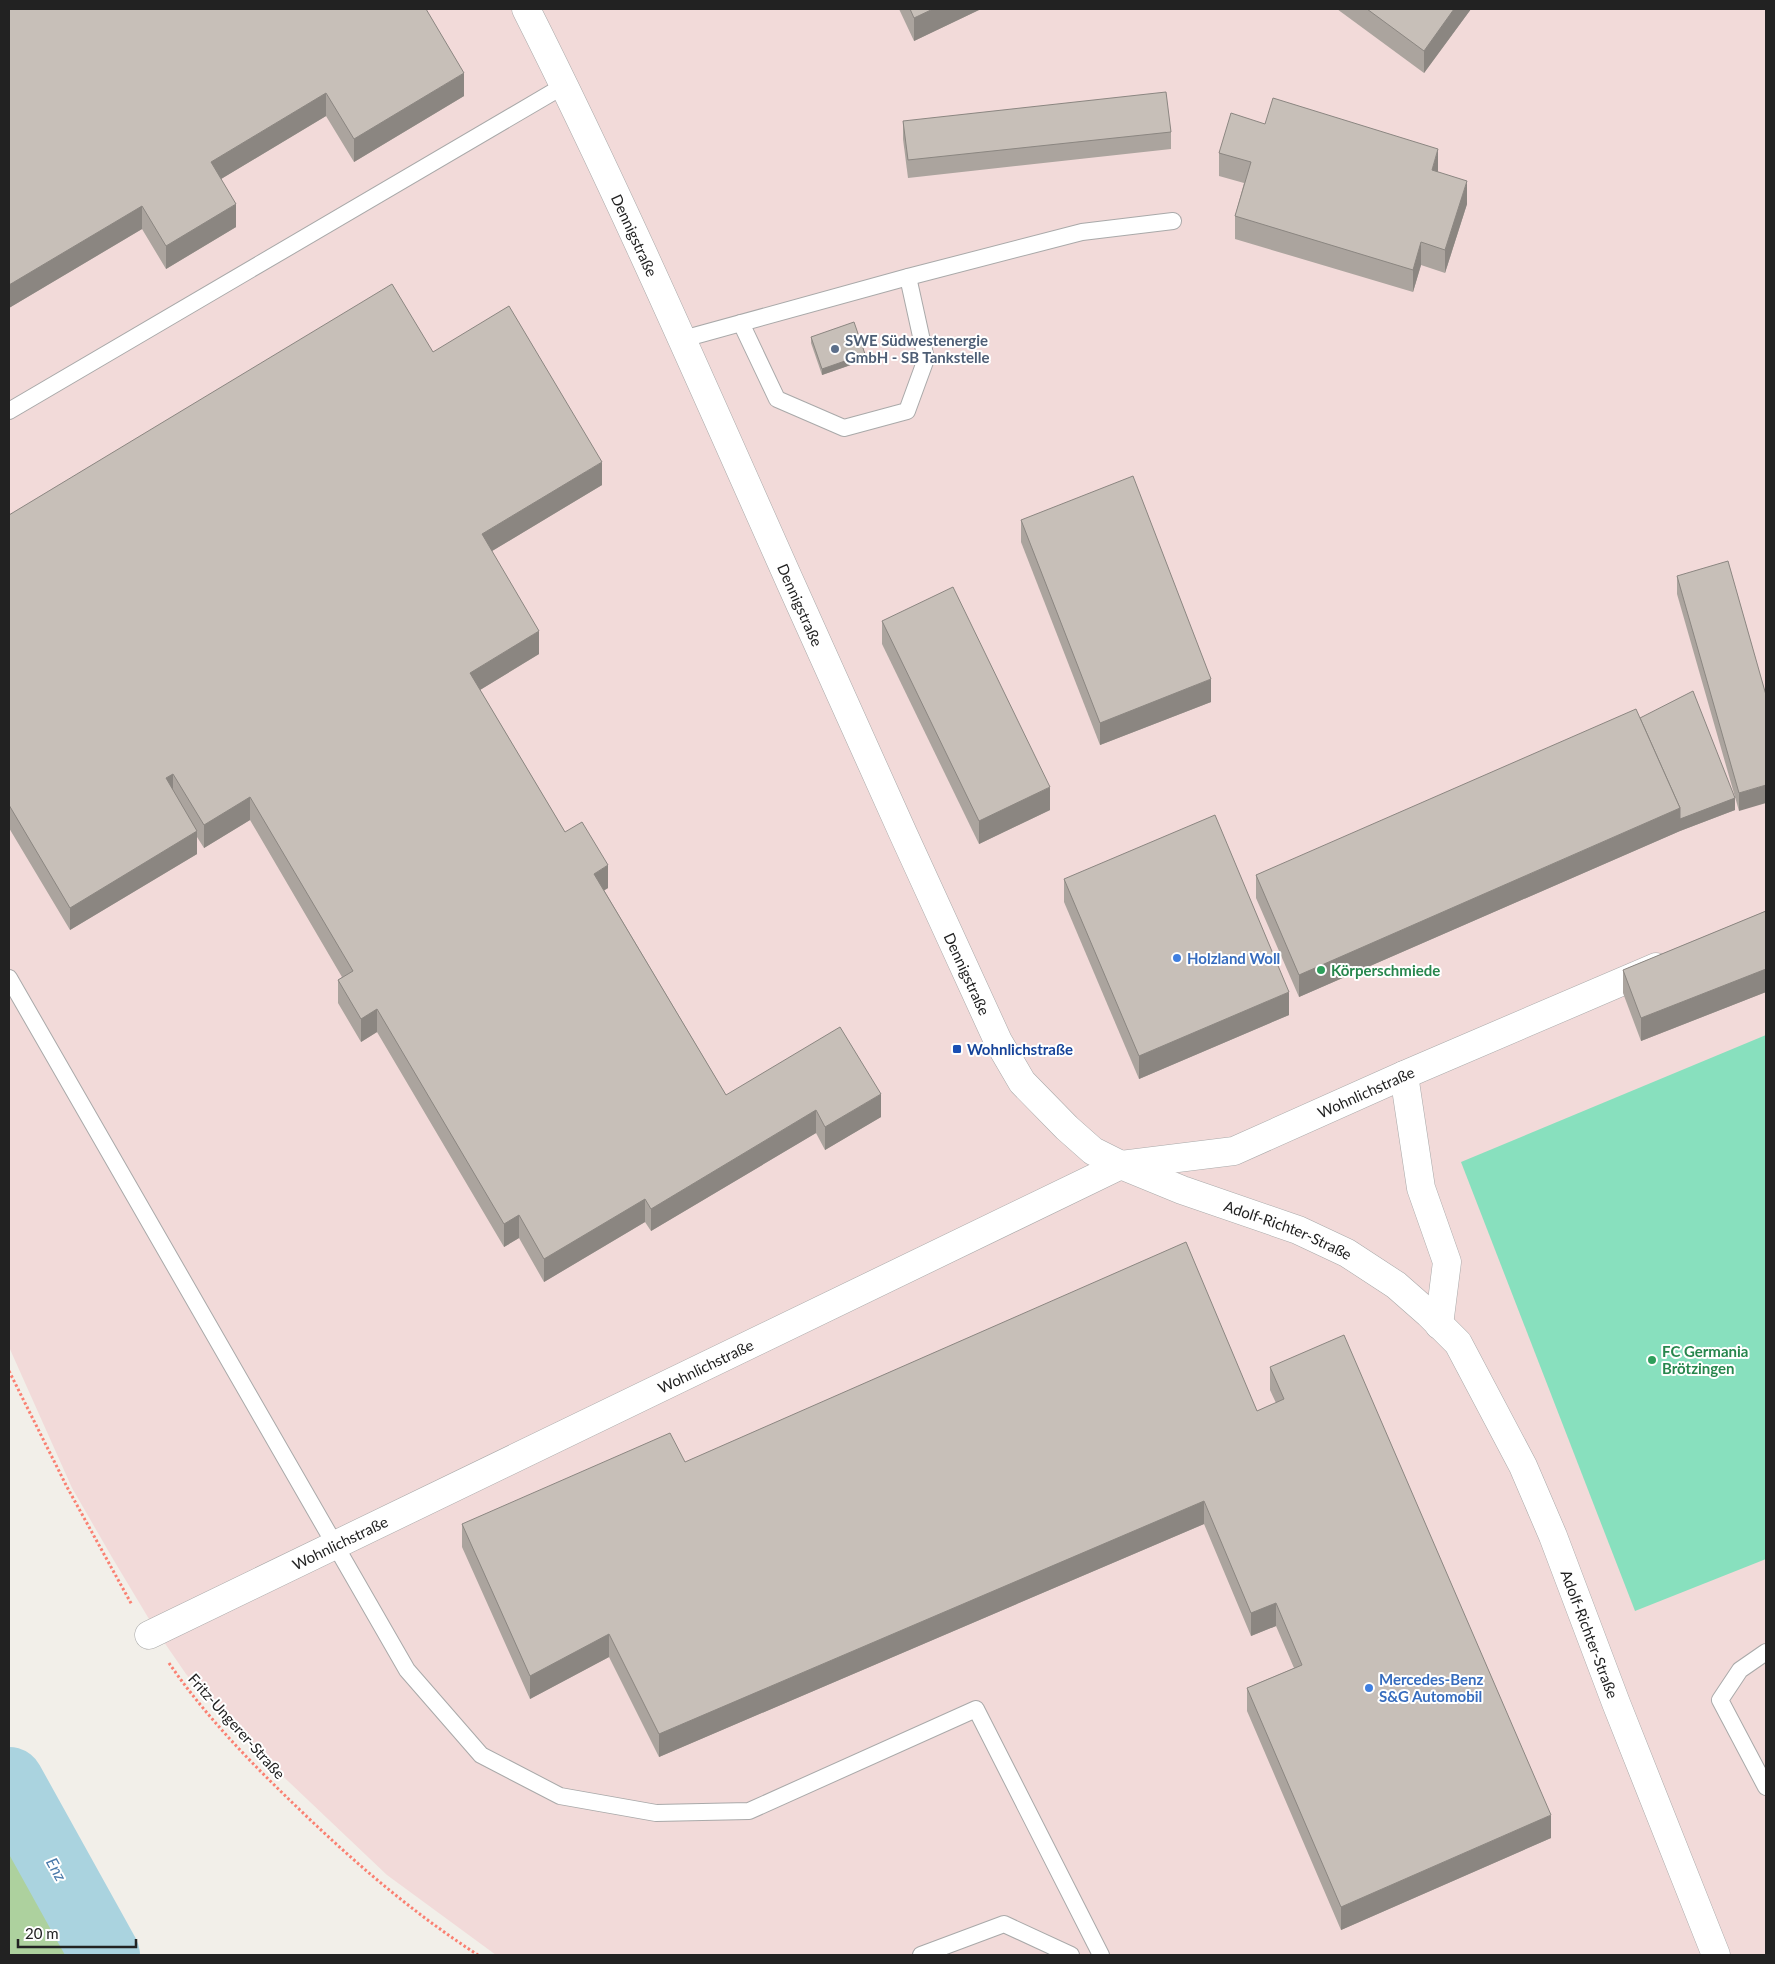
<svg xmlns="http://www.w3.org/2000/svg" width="1775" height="1964" viewBox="0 0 1775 1964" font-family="Lato,sans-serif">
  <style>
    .commercial { fill: #f2dad9 }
    .forest { fill: #add19e }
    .pitch { fill: #88e0be }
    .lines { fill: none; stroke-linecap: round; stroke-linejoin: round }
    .river { stroke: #aad3df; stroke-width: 70 }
    .lane-casing { stroke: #a9a9a9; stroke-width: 18 }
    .street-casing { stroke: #a9a9a9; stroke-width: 29 }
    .path { stroke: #fa8072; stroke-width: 3; stroke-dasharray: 2.5 2.5; stroke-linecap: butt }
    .lane { stroke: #fff; stroke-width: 16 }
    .street { stroke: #fff; stroke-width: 28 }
    .wall { fill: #aba49e }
    .shaded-wall { fill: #8b8681 }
    .building { fill: #c7bfb8; stroke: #8b8681 }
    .service-dot { fill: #5c6f8a; stroke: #fff; stroke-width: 2 }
    .shop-dot { fill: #3f7fe0; stroke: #fff; stroke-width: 2 }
    .leisure-dot { fill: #2e9e5b; stroke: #fff; stroke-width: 2 }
    .transit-dot { fill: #1a4fb4; stroke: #fff; stroke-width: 2 }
    .labels { text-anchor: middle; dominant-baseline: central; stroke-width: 4; stroke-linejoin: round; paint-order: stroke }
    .street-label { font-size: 15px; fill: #222; stroke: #fff }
    .service-label { font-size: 15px; font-weight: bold; fill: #4e5e75; stroke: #fff; text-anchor: start }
    .shop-label { font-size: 15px; font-weight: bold; fill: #366cbe; stroke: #fff; text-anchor: start }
    .leisure-label { font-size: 15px; font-weight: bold; fill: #27864d; stroke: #fff; text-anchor: start }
    .transit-label { font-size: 15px; font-weight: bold; fill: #164399; stroke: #fff; text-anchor: start }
    .water-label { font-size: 16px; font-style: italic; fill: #4a7aab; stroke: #fff }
  </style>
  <rect width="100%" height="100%" fill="#f2efe9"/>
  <polygon class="commercial" points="9,9 1766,9 1766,1955 496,1955 387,1875 230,1726 186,1674 155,1629 113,1559 72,1488 9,1347"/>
  <polygon class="forest" points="9,1810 90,1955 9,1955"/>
  <polygon class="pitch" points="1766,1035 1766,1559 1635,1611 1461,1162"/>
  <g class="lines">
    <polyline class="river" points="9,1782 105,1955"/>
    <g class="lane-casing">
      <g id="lane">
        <polyline points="741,323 777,399 844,428 907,411 926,359 908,277"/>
        <polyline points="683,339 908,277 1082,232 1173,221"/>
        <polyline points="9,411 565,85"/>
        <polyline points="9,978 407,1670 481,1755 560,1796 656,1813 749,1811 976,1709 1101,1955"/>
        <polyline points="1766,1652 1740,1670 1720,1700 1766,1787"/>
        <polyline points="921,1955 1004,1924 1071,1955"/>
      </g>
    </g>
    <g class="street-casing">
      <g id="street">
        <path id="s1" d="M526,9C621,197 705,391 791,584C859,737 928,889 998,1041L1022,1082L1067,1128L1093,1151L1121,1165L1182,1190L1298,1230L1347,1253L1396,1285L1429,1314L1458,1343L1523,1466L1553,1536L1616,1703L1716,1955"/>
        <polyline points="1404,1075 1421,1188 1447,1262 1439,1325"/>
        <path id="s2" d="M149,1635L1121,1165L1234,1151L1404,1075L1656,967"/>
      </g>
    </g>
    <g class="path">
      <polyline points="9,1371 67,1487 132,1605"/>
      <path d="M169,1663C206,1717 252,1764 300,1810C355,1863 413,1913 478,1955"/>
    </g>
    <use href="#lane" class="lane"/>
    <use href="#street" class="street"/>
  </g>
  <g class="wall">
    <polygon points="9,9 464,96 354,162 326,116 221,179 236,227 166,269 142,229 9,308"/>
    <polygon points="899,9 981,9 914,41"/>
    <polygon points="1337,9 1471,9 1424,73"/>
    <polygon points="903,121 1171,132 1171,149 908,178 903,139"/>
    <polygon points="1265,124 1438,172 1467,204 1445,273 1421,265 1413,292 1235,239 1235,216 1244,183 1219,176 1219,153"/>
    <polygon points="811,337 865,360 822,375 811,343"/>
    <polygon points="433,352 602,485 492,551 539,654 480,690 565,832 608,888 604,890 726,1095 881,1117 825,1150 816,1133 651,1231 645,1222 544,1282 519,1238 504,1247 377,1032 361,1042 338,1003 338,980 342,977 250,820 204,848 197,837 197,854 70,930 9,828 9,515"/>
    <polygon points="1021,520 1211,702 1100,745 1021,542"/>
    <polygon points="1677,576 1766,695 1739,811 1677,594"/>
    <polygon points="882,621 1050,810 979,844 882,644"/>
    <polygon points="1640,718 1735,810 1680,831 1299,997 1256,898 1256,875"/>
    <polygon points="1064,879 1289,1015 1139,1079 1064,902"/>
    <polygon points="1766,911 1766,992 1641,1041 1623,993 1623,970"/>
    <polygon points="1270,1367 1551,1838 1341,1930 1247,1711 1247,1688 1294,1668 1276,1626 1251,1636 1204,1524 659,1757 609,1657 530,1699 462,1547 462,1524 685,1462 1257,1411 1276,1403 1270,1390"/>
  </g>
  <g class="shaded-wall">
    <polygon points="933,9 981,9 914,41 914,18"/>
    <polygon points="1454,9 1471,9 1424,73 1424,51"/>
    <polygon points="464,73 464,96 354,162 354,139"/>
    <polygon points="326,93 326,116 211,185 211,162"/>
    <polygon points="1438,149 1438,171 1432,193 1432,170"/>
    <polygon points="1467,181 1467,204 1445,273 1445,250"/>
    <polygon points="236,204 236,227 166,269 166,246"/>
    <polygon points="142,206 142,229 9,308 9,285"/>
    <polygon points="1421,242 1421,265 1413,292 1413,270"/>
    <polygon points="865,354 865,360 822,375 822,369"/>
    <polygon points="602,462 602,485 482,557 482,534"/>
    <polygon points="539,631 539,654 470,696 470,673"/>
    <polygon points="1211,679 1211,702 1100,745 1100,723"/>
    <polygon points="173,774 173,797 166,778"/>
    <polygon points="1766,785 1766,803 1739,811 1739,793"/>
    <polygon points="1050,787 1050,810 979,844 979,821"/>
    <polygon points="250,797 250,820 204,848 204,825"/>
    <polygon points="1735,798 1735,810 1680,831 1299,997 1299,975 1680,808"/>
    <polygon points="197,831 197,854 70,930 70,908"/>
    <polygon points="608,865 608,888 594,897 594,874"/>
    <polygon points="1766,969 1766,992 1641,1041 1641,1018"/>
    <polygon points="1289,992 1289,1015 1139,1079 1139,1056"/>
    <polygon points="377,1009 377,1032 361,1042 361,1019"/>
    <polygon points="881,1094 881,1117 825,1150 825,1127"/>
    <polygon points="816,1110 816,1133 651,1231 651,1209"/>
    <polygon points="645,1199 645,1222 544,1282 544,1259"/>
    <polygon points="519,1215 519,1238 504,1247 504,1224"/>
    <polygon points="1204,1501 1204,1524 659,1757 659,1734"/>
    <polygon points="1276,1603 1276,1626 1251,1636 1251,1613"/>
    <polygon points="609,1634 609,1657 530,1699 530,1676"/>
    <polygon points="1551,1815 1551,1838 1341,1930 1341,1907"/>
  </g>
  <g class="building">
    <polygon points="9,9 426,9 464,73 354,139 326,93 211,162 236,204 166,246 142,206 9,285"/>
    <polygon points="910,9 933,9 914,18"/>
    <polygon points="1367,9 1454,9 1424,51"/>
    <polygon points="1166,92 1171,132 908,160 903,121"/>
    <polygon points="1273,98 1438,149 1432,170 1467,181 1445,250 1421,242 1413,270 1235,216 1251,162 1219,153 1231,113 1265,124"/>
    <polygon points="392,284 433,352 509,306 602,462 482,534 539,631 470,673 565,832 582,822 608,865 594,874 726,1095 840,1027 881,1094 825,1127 816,1110 651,1209 645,1199 544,1259 519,1215 504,1224 377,1009 361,1019 338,980 353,971 250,797 204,825 173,774 166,778 197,831 70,908 9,805 9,515"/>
    <polygon points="854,322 865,354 822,369 811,337"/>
    <polygon points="1133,476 1211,679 1100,723 1021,520"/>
    <polygon points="1728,561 1766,695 1766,785 1739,793 1677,576"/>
    <polygon points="953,587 1050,787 979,821 882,621"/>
    <polygon points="1693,691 1735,798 1680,819 1680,808 1640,718"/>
    <polygon points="1636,709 1680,808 1299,975 1256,875"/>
    <polygon points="1215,815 1289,992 1139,1056 1064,879"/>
    <polygon points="1766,911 1766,969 1641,1018 1623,970"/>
    <polygon points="1186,1242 1257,1411 1284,1399 1270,1367 1344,1335 1551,1815 1341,1907 1247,1688 1302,1665 1276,1603 1251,1613 1204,1501 659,1734 609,1634 530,1676 462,1524 670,1433 685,1462"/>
  </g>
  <circle class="service-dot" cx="835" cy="349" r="5"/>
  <g class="shop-dot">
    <circle cx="1177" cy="958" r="5"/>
    <circle cx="1369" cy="1688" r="5"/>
  </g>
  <g class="leisure-dot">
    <circle cx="1321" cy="970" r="5"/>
    <circle cx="1652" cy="1360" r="5"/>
  </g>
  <rect class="transit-dot" x="952" y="1044" width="10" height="10" rx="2.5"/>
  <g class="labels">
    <g class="street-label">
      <text stroke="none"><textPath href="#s1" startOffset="251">Dennigstraße</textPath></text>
      <text stroke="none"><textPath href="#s1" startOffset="656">Dennigstraße</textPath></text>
      <text stroke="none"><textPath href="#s1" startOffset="1061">Dennigstraße</textPath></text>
      <text stroke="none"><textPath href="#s2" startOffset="1338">Wohnlichstraße</textPath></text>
      <text stroke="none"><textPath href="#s1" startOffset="1492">Adolf-Richter-Straße</textPath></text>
      <text stroke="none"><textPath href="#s2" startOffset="618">Wohnlichstraße</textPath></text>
      <text stroke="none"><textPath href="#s2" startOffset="212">Wohnlichstraße</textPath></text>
      <text stroke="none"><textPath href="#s1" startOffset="2019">Adolf-Richter-Straße</textPath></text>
      <text transform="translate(237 1726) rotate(48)">Fritz-Ungerer-Straße</text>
    </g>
    <g class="service-label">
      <text x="845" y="340">SWE Südwestenergie<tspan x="845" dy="17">GmbH - SB Tankstelle</tspan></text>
    </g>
    <g class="shop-label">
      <text x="1187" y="958">Holzland Woll</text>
      <text x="1379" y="1679">Mercedes-Benz<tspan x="1379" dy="17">S&amp;G Automobil</tspan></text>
    </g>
    <g class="leisure-label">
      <text x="1331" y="970">Körperschmiede</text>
      <text x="1662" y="1351">FC Germania<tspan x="1662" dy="17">Brötzingen</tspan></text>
    </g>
    <g class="transit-label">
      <text x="967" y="1049">Wohnlichstraße</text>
    </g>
    <g class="water-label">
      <text transform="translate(57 1869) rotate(61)">Enz</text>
    </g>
  </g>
  <rect width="1775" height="1964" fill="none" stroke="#222222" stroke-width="20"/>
  <path d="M18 1939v8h118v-8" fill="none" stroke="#222222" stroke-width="2.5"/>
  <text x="25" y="1939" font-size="15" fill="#222222" stroke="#ffffff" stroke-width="4" paint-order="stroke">20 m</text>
</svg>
